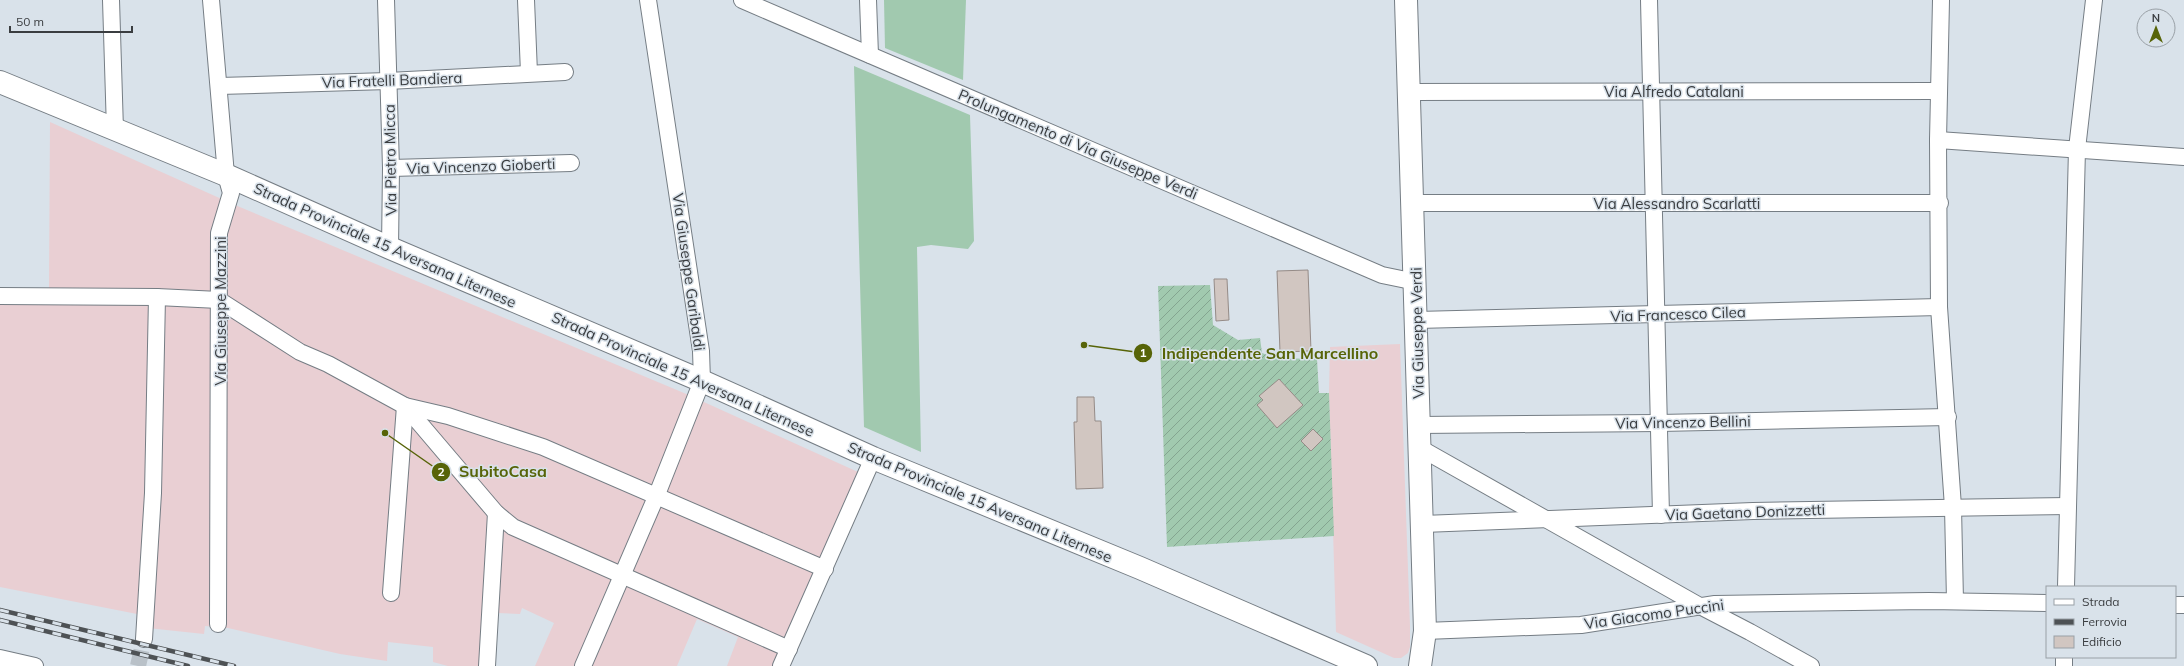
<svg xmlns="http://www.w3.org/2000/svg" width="2184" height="666" viewBox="0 0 2184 666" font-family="Mulish,sans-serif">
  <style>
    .commercial { fill: #e9cfd3 }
    .grass { fill: #a1c9af }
    .garden { fill: url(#garden-furrows) }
    .building { fill: #d1c6c1; stroke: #958b87 }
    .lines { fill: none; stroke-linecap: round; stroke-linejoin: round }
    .street-tunnel { stroke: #b9c1c8; stroke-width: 16; stroke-dasharray: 16 8; stroke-linecap: butt }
    .street-casing { stroke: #757d84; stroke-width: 18 }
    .secondary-casing { stroke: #757d84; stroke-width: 24 }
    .street { stroke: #fff; stroke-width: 16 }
    .secondary { stroke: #fff; stroke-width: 22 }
    .rail-casing { stroke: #4e5255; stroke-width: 4.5 }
    .rail { stroke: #d9e2ea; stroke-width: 3; stroke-dasharray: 9; stroke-linecap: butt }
    .labels { text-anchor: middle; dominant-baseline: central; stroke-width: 3; stroke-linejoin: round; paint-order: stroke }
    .street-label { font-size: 15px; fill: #3a3d40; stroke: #d9e2ea }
    .leader { fill: none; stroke: #576408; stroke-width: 1.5 }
    .callout-dot { fill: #576408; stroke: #d9e2ea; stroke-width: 1.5 }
    .mark-label { font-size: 12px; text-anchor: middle; font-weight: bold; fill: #fff }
    .callout-label { font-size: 16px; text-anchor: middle; font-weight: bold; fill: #576408; stroke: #d9e2ea; stroke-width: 3; stroke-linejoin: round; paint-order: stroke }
  </style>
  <defs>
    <pattern id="garden-furrows" width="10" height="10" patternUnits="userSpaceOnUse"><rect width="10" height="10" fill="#a1c9af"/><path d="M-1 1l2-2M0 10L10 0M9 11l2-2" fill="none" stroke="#84a490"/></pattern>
  </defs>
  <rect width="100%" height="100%" fill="#d9e2ea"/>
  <g class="commercial">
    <polygon points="50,122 235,205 684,393 858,472 776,666 727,666 738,637 697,619 677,666 535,666 554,623 522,608 520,614 497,613 494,666 448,666 433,662 433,647 388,642 387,661 340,654 228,628 205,626 204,634 138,627 137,614 0,587 0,288 49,288"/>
    <polygon points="1400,344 1410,626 1410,647 1408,653 1401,658 1394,658 1336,632 1329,393 1330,347"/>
  </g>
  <g class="grass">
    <polygon points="884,0 966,0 963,80 885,48"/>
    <polygon points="854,66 970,115 974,241 968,249 931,245 917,247 921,452 864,427"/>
  </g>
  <polygon class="garden" points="1210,285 1213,325 1238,340 1260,338 1262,353 1275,358 1317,359 1319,393 1329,393 1334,536 1167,547 1158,286"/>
  <g class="building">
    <polygon points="1308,270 1311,351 1280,352 1277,271"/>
    <polygon points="1214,279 1227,279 1229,320 1216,321"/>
    <polygon points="1279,379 1303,405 1277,428 1257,405 1263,400 1259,396"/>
    <polygon points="1077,397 1094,397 1095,421 1101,421 1103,488 1076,489 1074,422 1077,422"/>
    <polygon points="1313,429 1323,439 1311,451 1301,441"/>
  </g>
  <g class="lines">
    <polyline class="street-tunnel" points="138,666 144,639"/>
    <g class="street-casing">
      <g id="street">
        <polyline points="111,0 115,130"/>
        <polyline points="211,0 226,175 231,193 219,233 218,624"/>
        <polyline points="386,0 391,168 390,248"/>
        <polyline points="526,0 529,73"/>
        <polyline points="742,0 1382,275 1416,282"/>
        <polyline points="868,0 870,55"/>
        <polyline points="1649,0 1661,515"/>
        <polyline points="1941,0 1938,140 1939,307 1953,507 1955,601"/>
        <polyline points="219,86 388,81 565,72"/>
        <polyline points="1410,92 1938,91"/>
        <polyline points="1938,140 2184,157"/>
        <polyline points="391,168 571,163"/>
        <polyline points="1413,203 1940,203"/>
        <polyline points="0,296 157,297 219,300 300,352 328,364 405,406 496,513 513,527 789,649"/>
        <polyline points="1417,320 1939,307"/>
        <polyline points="1419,425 1659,423 1948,417"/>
        <polyline points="1420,448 1698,605 1750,632 1811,666"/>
        <polyline points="1423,524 1753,511 2068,506"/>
        <polyline points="2066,587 2077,149 2094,0"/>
        <polyline points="391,593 405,406 448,416 543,447 825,569"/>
        <polyline points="2175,605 2184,605"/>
        <polyline points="1425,631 1581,625 1715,604 1929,601 2047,603"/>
        <polyline points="144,639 153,493 157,297"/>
        <polyline points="0,658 35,666"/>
        <polyline points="487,666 496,513"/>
        <polyline points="583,666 656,497 702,381 701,351 648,0"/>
        <polyline points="781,666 873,458"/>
        <polyline points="2064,666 2064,657"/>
      </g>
    </g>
    <g class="secondary-casing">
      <g id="secondary">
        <polyline points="1406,0 1425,631 1420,666"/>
        <polyline points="0,82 226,175 390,248 702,381 873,458 1140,568 1366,666"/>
      </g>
    </g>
    <use href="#street" class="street"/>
    <use href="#secondary" class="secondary"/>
    <g class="rail-casing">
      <g id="rail">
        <polyline points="0,610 234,666"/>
        <polyline points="0,620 188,666"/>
      </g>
    </g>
    <use href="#rail" class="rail"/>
  </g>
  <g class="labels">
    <g class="street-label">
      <text transform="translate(392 80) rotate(-2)">Via Fratelli Bandiera</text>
      <text x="1674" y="91">Via Alfredo Catalani</text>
      <text transform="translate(1078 144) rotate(23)">Prolungamento di Via Giuseppe Verdi</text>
      <text transform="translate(390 160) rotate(-91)">Via Pietro Micca</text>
      <text transform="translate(481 166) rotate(-2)">Via Vincenzo Gioberti</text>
      <text x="1677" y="203">Via Alessandro Scarlatti</text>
      <text transform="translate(385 245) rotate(24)">Strada Provinciale 15 Aversana Liternese</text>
      <text transform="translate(689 272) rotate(82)">Via Giuseppe Garibaldi</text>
      <text transform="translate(220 311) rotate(-90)">Via Giuseppe Mazzini</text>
      <text transform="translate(1678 314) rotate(-2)">Via Francesco Cilea</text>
      <text transform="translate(1417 333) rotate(-91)">Via Giuseppe Verdi</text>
      <text transform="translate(683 374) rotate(24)">Strada Provinciale 15 Aversana Liternese</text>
      <text transform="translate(1683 422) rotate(-1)">Via Vincenzo Bellini</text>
      <text transform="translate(980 502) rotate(23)">Strada Provinciale 15 Aversana Liternese</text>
      <text transform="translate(1745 512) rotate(-2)">Via Gaetano Donizzetti</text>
      <text transform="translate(1654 614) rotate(-8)">Via Giacomo Puccini</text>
    </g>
  </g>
  <path class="leader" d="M1084 345L1143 353M385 433L441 472"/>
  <g class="callout-dot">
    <circle cx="1084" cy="345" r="4"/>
    <circle cx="385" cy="433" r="4"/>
    <circle cx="1143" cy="353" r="10"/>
    <circle cx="441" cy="472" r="10"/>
  </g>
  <g class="mark-label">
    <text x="1143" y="357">1</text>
    <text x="441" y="476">2</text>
  </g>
  <g class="callout-label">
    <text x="1270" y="359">Indipendente San Marcellino</text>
    <text x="503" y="477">SubitoCasa</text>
  </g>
  <rect x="2046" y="586" width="130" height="72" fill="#d9e2ea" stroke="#99a0a6"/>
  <rect x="2054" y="599" width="20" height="6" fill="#ffffff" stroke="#99a0a6"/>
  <text x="2082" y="606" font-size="12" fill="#3a3d40">Strada</text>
  <rect x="2054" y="619" width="20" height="6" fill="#4e5255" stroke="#99a0a6"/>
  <text x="2082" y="626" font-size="12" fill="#3a3d40">Ferrovia</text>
  <rect x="2054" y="636" width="20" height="12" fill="#d1c6c1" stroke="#99a0a6"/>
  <text x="2082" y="646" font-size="12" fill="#3a3d40">Edificio</text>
  <g transform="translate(2156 28)"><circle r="19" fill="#d9e2ea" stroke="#99a0a6"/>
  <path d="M0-3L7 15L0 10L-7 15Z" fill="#576408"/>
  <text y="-6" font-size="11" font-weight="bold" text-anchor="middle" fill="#3a3d40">N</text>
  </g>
  <path d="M10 26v6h122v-6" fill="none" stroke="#3a3d40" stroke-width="2"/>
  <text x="16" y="26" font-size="12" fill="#3a3d40" stroke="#d9e2ea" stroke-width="3" paint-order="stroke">50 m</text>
</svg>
